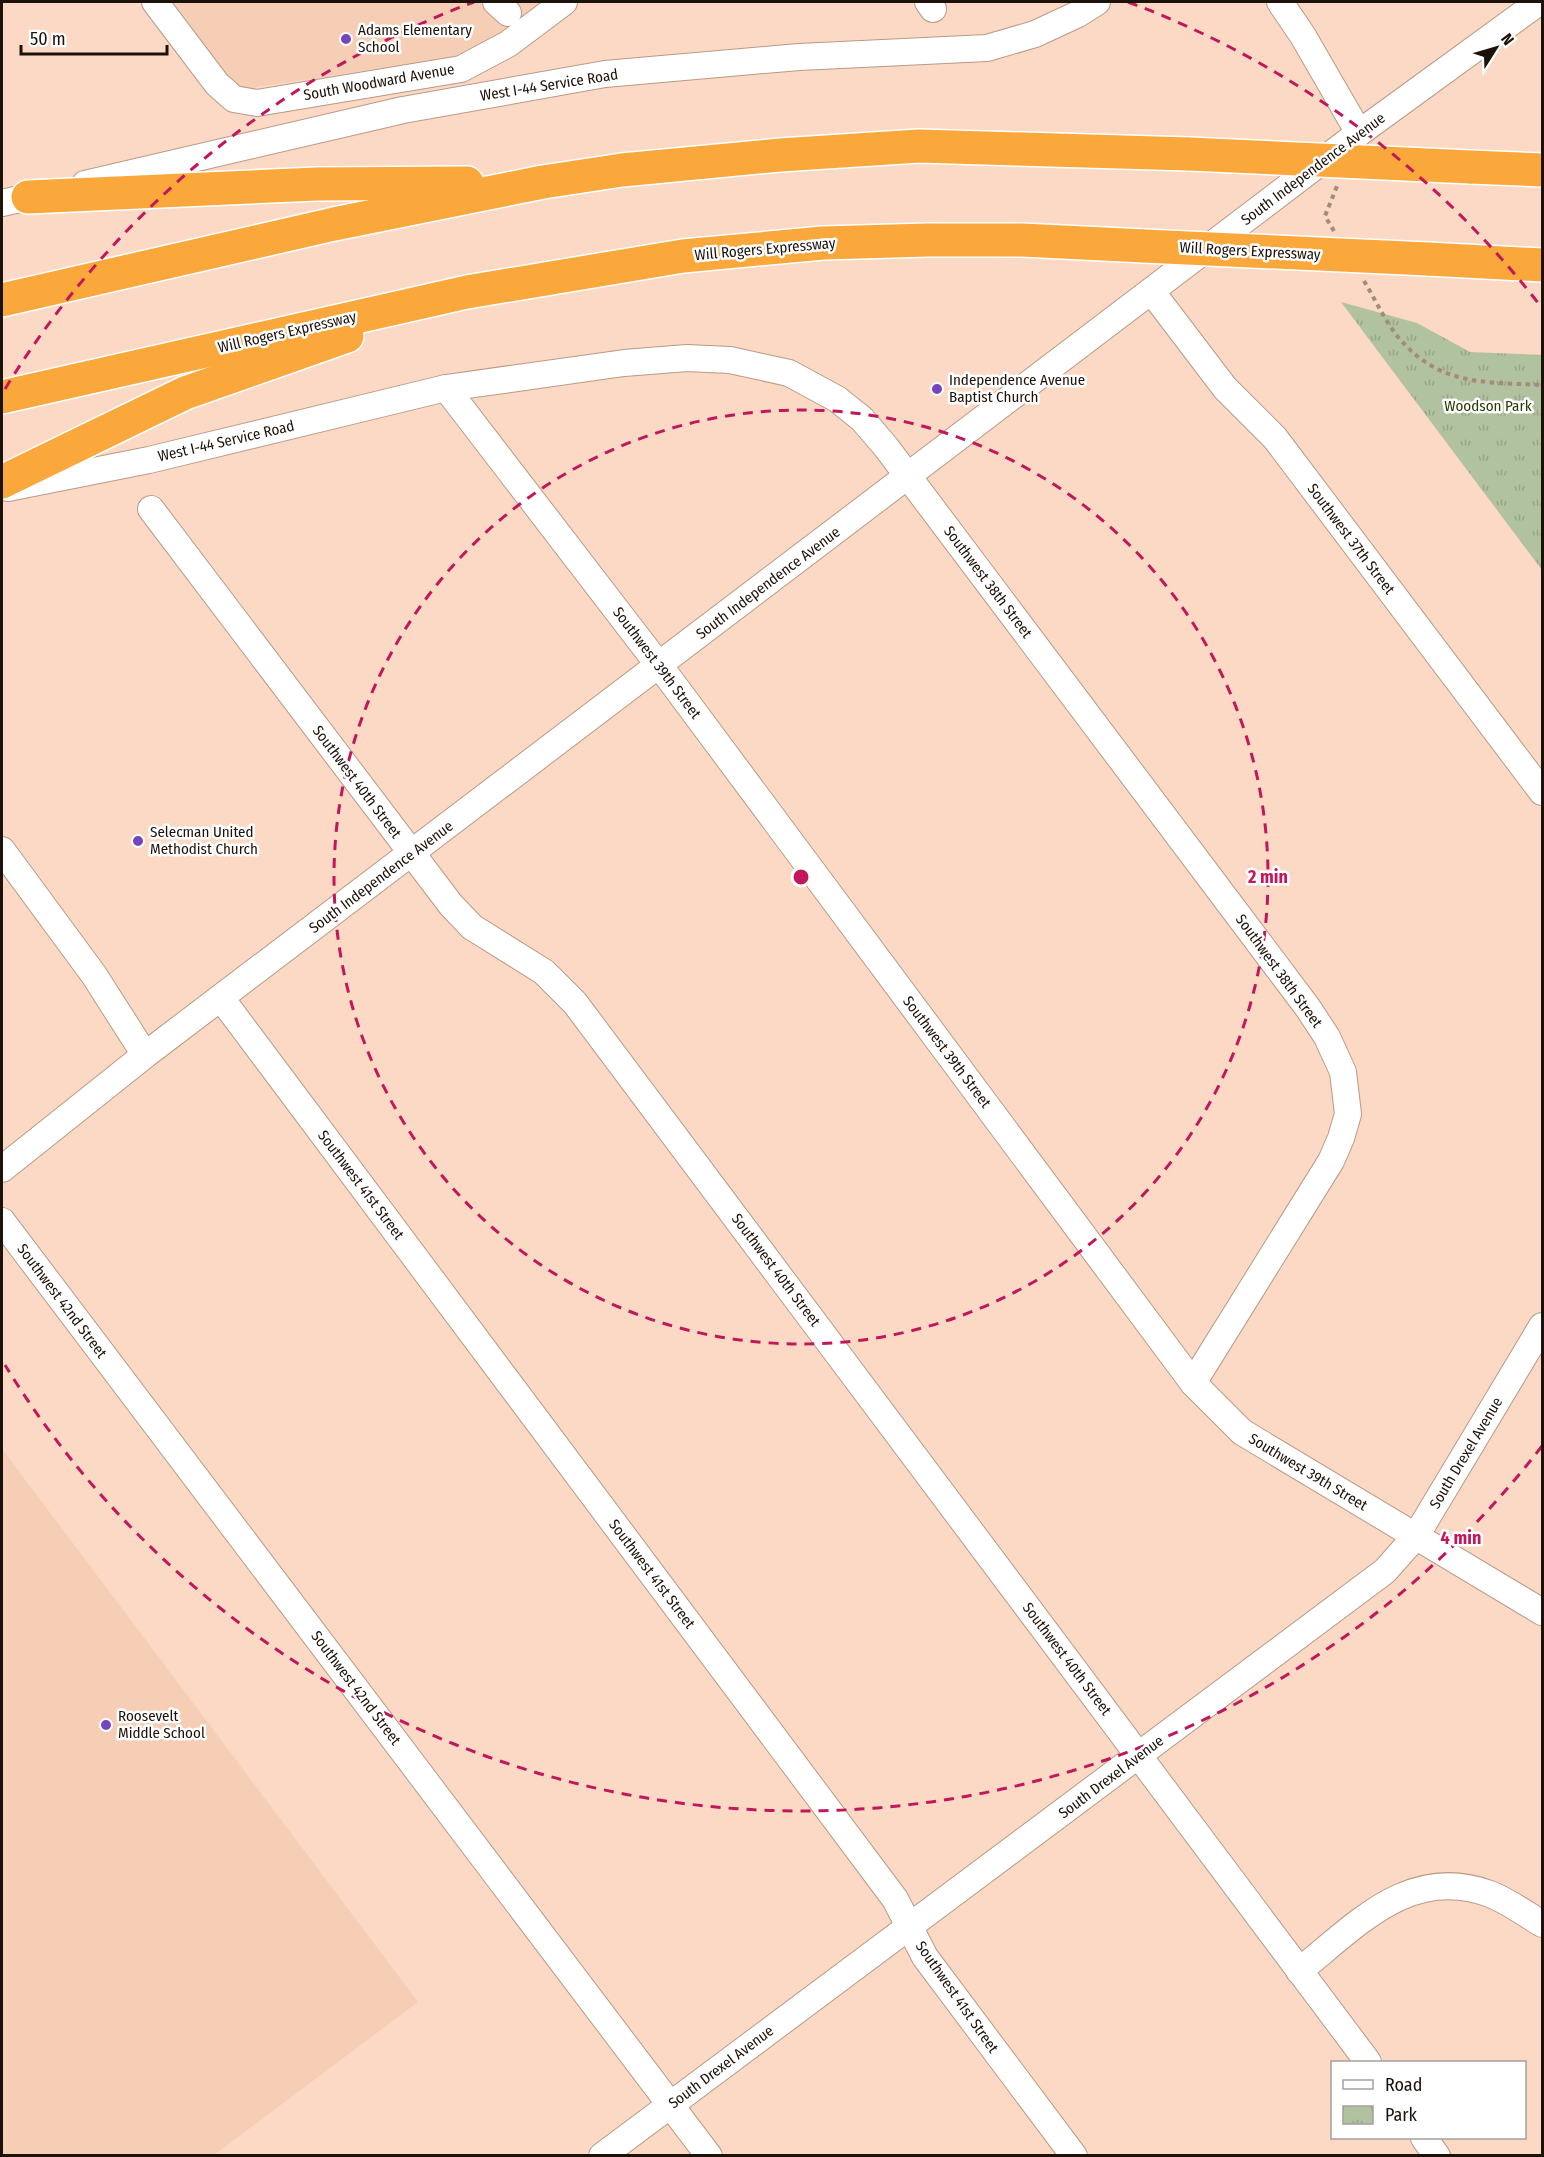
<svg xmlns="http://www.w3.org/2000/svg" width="1544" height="2157" viewBox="0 0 1544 2157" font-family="'Fira Sans Condensed',sans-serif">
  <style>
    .built { fill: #f6cdb5 }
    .park { fill: url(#park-tufts) }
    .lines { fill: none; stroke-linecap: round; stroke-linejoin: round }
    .minor-casing { stroke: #b99a86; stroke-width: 28 }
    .highway-casing { stroke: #fff; stroke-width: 36 }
    .path { stroke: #a48b7c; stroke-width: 4; stroke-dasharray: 4.5 4.5; stroke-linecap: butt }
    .minor { stroke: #fff; stroke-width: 26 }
    .highway { stroke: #faa73b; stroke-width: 33 }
    .highway-bridge-casing { stroke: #fff; stroke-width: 36; stroke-linecap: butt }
    .highway-bridge { stroke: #faa73b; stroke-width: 33 }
    .ring { fill: none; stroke: #c2185b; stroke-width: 3; stroke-dasharray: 10 8 }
    .poi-dot { fill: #7445bd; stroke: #fff; stroke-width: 2 }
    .labels { text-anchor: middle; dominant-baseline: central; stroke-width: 5; stroke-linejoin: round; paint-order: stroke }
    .poi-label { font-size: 15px; fill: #1d120a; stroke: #fff; text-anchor: start }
    .street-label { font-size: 15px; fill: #1d120a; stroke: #fff }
    .park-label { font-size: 15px; fill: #273b05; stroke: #fff }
    .centre { fill: #c2185b; stroke: #fff; stroke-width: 3 }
    .ring-label { font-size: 18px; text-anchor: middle; font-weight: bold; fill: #c2185b; stroke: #fff; stroke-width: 5; stroke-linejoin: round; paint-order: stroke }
  </style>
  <defs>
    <pattern id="park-tufts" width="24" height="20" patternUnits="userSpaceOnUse" patternTransform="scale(1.5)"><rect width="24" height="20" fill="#b1c2a0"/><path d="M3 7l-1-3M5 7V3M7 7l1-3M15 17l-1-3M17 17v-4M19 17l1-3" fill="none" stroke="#98a688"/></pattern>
  </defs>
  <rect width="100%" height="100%" fill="#fbd9c5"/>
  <g class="built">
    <polygon points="170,2 543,2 478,51 462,56 250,88 236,87 230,81"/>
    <polygon points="2,1449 418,2002 214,2155 2,2155"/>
  </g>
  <polygon class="park" points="1341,302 1417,323 1470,352 1542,355 1542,570"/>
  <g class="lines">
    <g class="minor-casing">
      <g id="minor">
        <polyline points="155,2 217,84 234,99 257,103 461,69 508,44 564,2"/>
        <polyline points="496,2 508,13"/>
        <polyline points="928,2 933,9"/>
        <polyline points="1280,2 1303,36 1359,133"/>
        <polyline points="85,184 403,110 605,74 799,57 987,48 1035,34 1078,14 1097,2"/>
        <polyline points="2,203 46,193"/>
        <polyline points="1152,292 1225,388 1275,438 1542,792"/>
        <polyline points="446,388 671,681 1193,1383 1242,1432 1542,1612"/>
        <polyline points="8,488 149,460 446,388 624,363 687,358 730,360 789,373 837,399 862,419 886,447 1308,1008 1327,1037 1343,1072 1348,1114 1341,1138 1331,1161 1193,1383"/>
        <polyline points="151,509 451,905 472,927 544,972 575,1003 1368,2062"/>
        <polyline points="2,850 94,975 145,1055"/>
        <polyline points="221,998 895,1899 925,1957 1074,2156"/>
        <polyline points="2,1169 145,1055 1359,133 1539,2"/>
        <polyline points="2,1221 709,2156"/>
        <path d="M1299,1971C1357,1925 1410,1864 1490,1894C1508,1901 1526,1914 1542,1924"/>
        <polyline points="1424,2138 1437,2156"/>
        <polyline points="602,2156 1385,1571 1416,1536 1542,1326"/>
      </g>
    </g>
    <g class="highway-casing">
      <g id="highway">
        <polyline points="1470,167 1542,170"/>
        <polyline points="28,197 317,184 467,183"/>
        <polyline points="1428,259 1542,265"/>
        <polyline points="2,300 334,224 543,182 622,170 780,155 919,146 1189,154"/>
        <polyline points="2,397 467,292 683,256 823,243 928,240 1022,240 1144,246"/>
        <polyline points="2,482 185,393 347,336"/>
      </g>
    </g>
    <g class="path">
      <polyline points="1334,231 1325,216 1337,186"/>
      <path d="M1364,281C1375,299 1385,321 1398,337C1439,386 1484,382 1542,385"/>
    </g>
    <use href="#minor" class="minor"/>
    <use href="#highway" class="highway"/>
    <g class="highway-bridge-casing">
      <g id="highway-bridge">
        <polyline points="1189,154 1470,167"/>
        <polyline points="1144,246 1428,259"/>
      </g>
    </g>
    <use href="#highway-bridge" class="highway-bridge"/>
  </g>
  <g class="ring">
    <circle cx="801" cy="877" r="467"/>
    <path d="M1542 1446A934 934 0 0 1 5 1365M5 389A934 934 0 0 1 474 2M1128 2A934 934 0 0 1 1542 308"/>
  </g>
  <g class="poi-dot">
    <circle cx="346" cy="39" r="6"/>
    <circle cx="937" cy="389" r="6"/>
    <circle cx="138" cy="841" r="6"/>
    <circle cx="106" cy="1725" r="6"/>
  </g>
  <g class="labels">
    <g class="poi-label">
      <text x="358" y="30">Adams Elementary<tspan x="358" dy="17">School</tspan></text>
      <text x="949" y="380">Independence Avenue<tspan x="949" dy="17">Baptist Church</tspan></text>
      <text x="150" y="832">Selecman United<tspan x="150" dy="17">Methodist Church</tspan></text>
      <text x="118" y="1716">Roosevelt<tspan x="118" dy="17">Middle School</tspan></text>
    </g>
    <g class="street-label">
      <text transform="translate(379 82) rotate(-10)">South Woodward Avenue</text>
      <text transform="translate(549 85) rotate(-9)">West I-44 Service Road</text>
      <text transform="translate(1313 169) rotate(-37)">South Independence Avenue</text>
      <text transform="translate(765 249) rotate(-5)">Will Rogers Expressway</text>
      <text transform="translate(1250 251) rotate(3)">Will Rogers Expressway</text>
      <text transform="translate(287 332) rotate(-13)">Will Rogers Expressway</text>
      <text transform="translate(226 441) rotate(-13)">West I-44 Service Road</text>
      <text transform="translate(1351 539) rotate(53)">Southwest 37th Street</text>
      <text transform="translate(988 582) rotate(53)">Southwest 38th Street</text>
      <text transform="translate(768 583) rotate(-37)">South Independence Avenue</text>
      <text transform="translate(657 663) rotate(53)">Southwest 39th Street</text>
      <text transform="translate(357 782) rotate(53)">Southwest 40th Street</text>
      <text transform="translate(381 877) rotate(-37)">South Independence Avenue</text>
      <text transform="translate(1279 971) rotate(54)">Southwest 38th Street</text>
      <text transform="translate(947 1052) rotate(53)">Southwest 39th Street</text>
      <text transform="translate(361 1185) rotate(53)">Southwest 41st Street</text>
      <text transform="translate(776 1270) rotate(53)">Southwest 40th Street</text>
      <text transform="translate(62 1301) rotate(53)">Southwest 42nd Street</text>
      <text transform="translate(1466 1453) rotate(-59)">South Drexel Avenue</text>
      <text transform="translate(1308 1472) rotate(31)">Southwest 39th Street</text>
      <text transform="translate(652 1574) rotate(53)">Southwest 41st Street</text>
      <text transform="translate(1067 1659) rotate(53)">Southwest 40th Street</text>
      <text transform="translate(356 1688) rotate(53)">Southwest 42nd Street</text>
      <text transform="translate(1111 1777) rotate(-37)">South Drexel Avenue</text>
      <text transform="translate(957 1997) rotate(55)">Southwest 41st Street</text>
      <text transform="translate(721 2067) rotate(-37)">South Drexel Avenue</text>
    </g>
    <g class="park-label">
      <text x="1488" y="406">Woodson Park</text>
    </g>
  </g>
  <circle cx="801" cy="877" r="9" class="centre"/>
  <g class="ring-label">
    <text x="1268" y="883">2 min</text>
    <text x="1461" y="1544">4 min</text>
  </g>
  <rect width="1544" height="2157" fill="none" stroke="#1d120a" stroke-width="6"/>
  <rect x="1331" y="2061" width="195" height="78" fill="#ffffff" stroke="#a5a09d" stroke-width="1.5"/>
  <rect x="1343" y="2080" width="30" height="9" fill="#ffffff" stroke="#a5a09d" stroke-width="1.5"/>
  <text x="1385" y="2091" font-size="18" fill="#1d120a">Road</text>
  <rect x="1343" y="2106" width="30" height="18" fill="url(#park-tufts)" stroke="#a5a09d" stroke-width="1.5"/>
  <text x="1385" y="2121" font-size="18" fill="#1d120a">Park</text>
  <g transform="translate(1496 48) rotate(53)" stroke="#ffffff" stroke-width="4.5" paint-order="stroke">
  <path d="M0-4.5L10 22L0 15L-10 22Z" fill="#1d120a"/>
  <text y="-9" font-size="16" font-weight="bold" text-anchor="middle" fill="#1d120a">N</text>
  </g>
  <path d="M21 45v9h146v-9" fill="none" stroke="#1d120a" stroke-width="3"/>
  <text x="30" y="45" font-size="18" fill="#1d120a" stroke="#ffffff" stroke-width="4.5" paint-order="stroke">50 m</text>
</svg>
